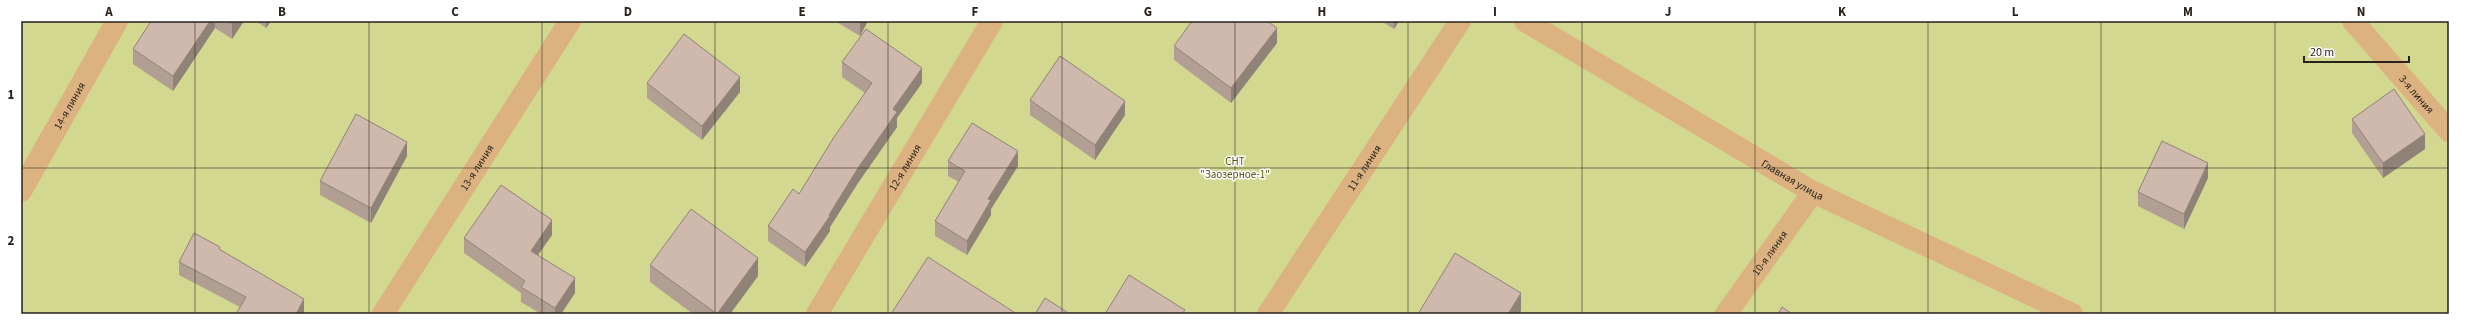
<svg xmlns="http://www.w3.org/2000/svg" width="2470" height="335" viewBox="0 0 2470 335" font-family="'Source Sans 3',sans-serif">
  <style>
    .green { fill: #d2d890 }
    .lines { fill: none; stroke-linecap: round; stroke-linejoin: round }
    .minor { stroke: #dcb380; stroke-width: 22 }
    .wall { fill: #b29f94 }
    .shaded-wall { fill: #918278 }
    .building { fill: #cfb9ac; stroke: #918278 }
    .grid { fill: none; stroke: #29211c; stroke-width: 1; stroke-opacity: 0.55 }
    .labels { text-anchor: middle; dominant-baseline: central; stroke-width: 3; stroke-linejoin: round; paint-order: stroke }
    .street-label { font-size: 11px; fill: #29211c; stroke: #fff }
    .park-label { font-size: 11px; fill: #52560c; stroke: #fff }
    .neatline { fill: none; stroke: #29211c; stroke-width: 1.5 }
    .grid-label { font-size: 13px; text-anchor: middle; font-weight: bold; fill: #29211c }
  </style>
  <rect width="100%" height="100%" fill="#fcf7f4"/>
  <rect class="green" x="21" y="21" width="2428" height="293"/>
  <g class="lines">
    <g class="minor">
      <path id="s1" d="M1525,21L1813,192L2072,314"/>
      <path id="s2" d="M2353,21L2449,131"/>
      <path id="s3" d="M21,191L117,21"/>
      <path id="s4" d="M383,314L570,21"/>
      <path id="s5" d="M817,314L992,21"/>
      <path id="s6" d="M1268,314L1460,21"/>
      <path id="s7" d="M1726,314L1813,192"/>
    </g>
  </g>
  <g class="wall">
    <polygon points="151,21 244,21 232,39 215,28 173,91 133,64 133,49"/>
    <polygon points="256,21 271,21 266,28"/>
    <polygon points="835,21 868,21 860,36"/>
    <polygon points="1381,21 1399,21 1394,29"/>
    <polygon points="1277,43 1231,103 1174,60 1174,46"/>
    <polygon points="842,62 922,83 897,118 897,127 858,183 830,227 830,231 805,267 768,241 768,226 799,194 865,93 842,77"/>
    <polygon points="647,83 740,92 702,140 647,98"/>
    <polygon points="1030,100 1125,115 1095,160 1030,115"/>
    <polygon points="2352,119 2425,149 2383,178 2352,133"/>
    <polygon points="407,156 371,223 320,195 320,181"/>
    <polygon points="948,161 1018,166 991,209 991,215 967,255 935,236 935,221 959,182 948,176"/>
    <polygon points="2208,178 2184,229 2138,206 2138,192"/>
    <polygon points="552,235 538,255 575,293 561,314 541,314 521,302 521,293 464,253 464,238"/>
    <polygon points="220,250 304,313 303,314 236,314 240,307 179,275 179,262"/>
    <polygon points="650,265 758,276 730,314 693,314 650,282"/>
  </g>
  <g class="shaded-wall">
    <polygon points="210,21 215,21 215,28 173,91 173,76"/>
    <polygon points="234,21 244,21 232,39 232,24"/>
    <polygon points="266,21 271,21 266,28"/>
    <polygon points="860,21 868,21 860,36"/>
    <polygon points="1394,21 1399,21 1394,29"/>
    <polygon points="1277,28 1277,43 1231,103 1231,88"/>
    <polygon points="922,68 922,83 897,118 897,127 858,183 830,227 830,231 805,267 805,252 829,215 893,109"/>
    <polygon points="740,77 740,92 702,140 702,126"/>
    <polygon points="1125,101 1125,115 1095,160 1095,145"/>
    <polygon points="2425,134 2425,149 2383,178 2383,163"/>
    <polygon points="407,142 407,156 371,223 371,208"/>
    <polygon points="1018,151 1018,166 991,209 991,215 967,255 967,241 988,199"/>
    <polygon points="2208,163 2208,178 2184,229 2184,214"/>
    <polygon points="552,220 552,235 531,265 531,251"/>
    <polygon points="758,258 758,276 730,314 717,314"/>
    <polygon points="575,278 575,293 561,314 555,314 555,308"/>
    <polygon points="1521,293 1521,311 1519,314 1508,314"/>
    <polygon points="304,299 304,313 303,314 296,314"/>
  </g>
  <g class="building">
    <polygon points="151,21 210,21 173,76 133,49"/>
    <polygon points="228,21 234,21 232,24"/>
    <polygon points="1192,21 1267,21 1277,28 1231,88 1174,46"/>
    <polygon points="866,29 922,68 893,109 897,112 858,168 829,215 830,216 805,252 768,226 793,189 799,194 834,137 872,83 842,62"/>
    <polygon points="684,34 740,77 702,126 647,83"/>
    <polygon points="1060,56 1125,101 1095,145 1030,100"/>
    <polygon points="2394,89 2425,134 2383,163 2352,119"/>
    <polygon points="356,114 407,142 371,208 320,181"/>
    <polygon points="972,123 1018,151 988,199 991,200 967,241 935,221 965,171 948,161"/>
    <polygon points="2162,141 2208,163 2184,214 2138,192"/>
    <polygon points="501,185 552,220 531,251 575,278 555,308 521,287 525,281 464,238"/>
    <polygon points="691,209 758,258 717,314 650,265"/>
    <polygon points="194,233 220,247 219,249 304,299 296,314 236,314 246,297 179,262"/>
    <polygon points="1455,253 1521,293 1508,314 1418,314"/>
    <polygon points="928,257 1017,314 891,314"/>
    <polygon points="1129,275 1185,310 1182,314 1105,314"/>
    <polygon points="1045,298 1070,314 1035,314"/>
    <polygon points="1782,307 1792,314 1778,314"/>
  </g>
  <path class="grid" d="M195,21V314M369,21V314M542,21V314M715,21V314M888,21V314M1062,21V314M1235,21V314M1408,21V314M1582,21V314M1755,21V314M1928,21V314M2101,21V314M2275,21V314M21,168H2449"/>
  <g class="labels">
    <g class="street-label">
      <text stroke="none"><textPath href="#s2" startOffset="97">3-я линия</textPath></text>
      <text stroke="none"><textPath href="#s3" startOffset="98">14-я линия</textPath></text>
      <text stroke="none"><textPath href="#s4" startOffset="174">13-я линия</textPath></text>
      <text stroke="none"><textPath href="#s5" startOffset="171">12-я линия</textPath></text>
      <text stroke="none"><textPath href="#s6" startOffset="175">11-я линия</textPath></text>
      <text stroke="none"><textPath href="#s1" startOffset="311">Главная улица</textPath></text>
      <text stroke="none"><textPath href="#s7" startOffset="75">10-я линия</textPath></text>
    </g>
    <g class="park-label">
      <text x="1235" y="161">СНТ<tspan x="1235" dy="13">"Заозерное-1"</tspan></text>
    </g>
  </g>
  <rect width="2470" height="335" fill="none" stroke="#ffffff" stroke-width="44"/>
  <path d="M2304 56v6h105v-6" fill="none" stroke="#29211c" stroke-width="2"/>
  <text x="2310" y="56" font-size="12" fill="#29211c" stroke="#ffffff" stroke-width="3" paint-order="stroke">20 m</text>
  <rect x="22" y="22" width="2426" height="291" class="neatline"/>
  <g class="grid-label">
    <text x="109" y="16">A</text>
    <text x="282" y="16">B</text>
    <text x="455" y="16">C</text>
    <text x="628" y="16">D</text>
    <text x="802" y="16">E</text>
    <text x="975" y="16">F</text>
    <text x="1148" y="16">G</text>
    <text x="1322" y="16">H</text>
    <text x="1495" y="16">I</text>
    <text x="1668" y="16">J</text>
    <text x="1842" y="16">K</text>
    <text x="2015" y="16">L</text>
    <text x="2188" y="16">M</text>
    <text x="2361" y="16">N</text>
    <text x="11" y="99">1</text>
    <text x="11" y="245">2</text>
  </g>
</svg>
